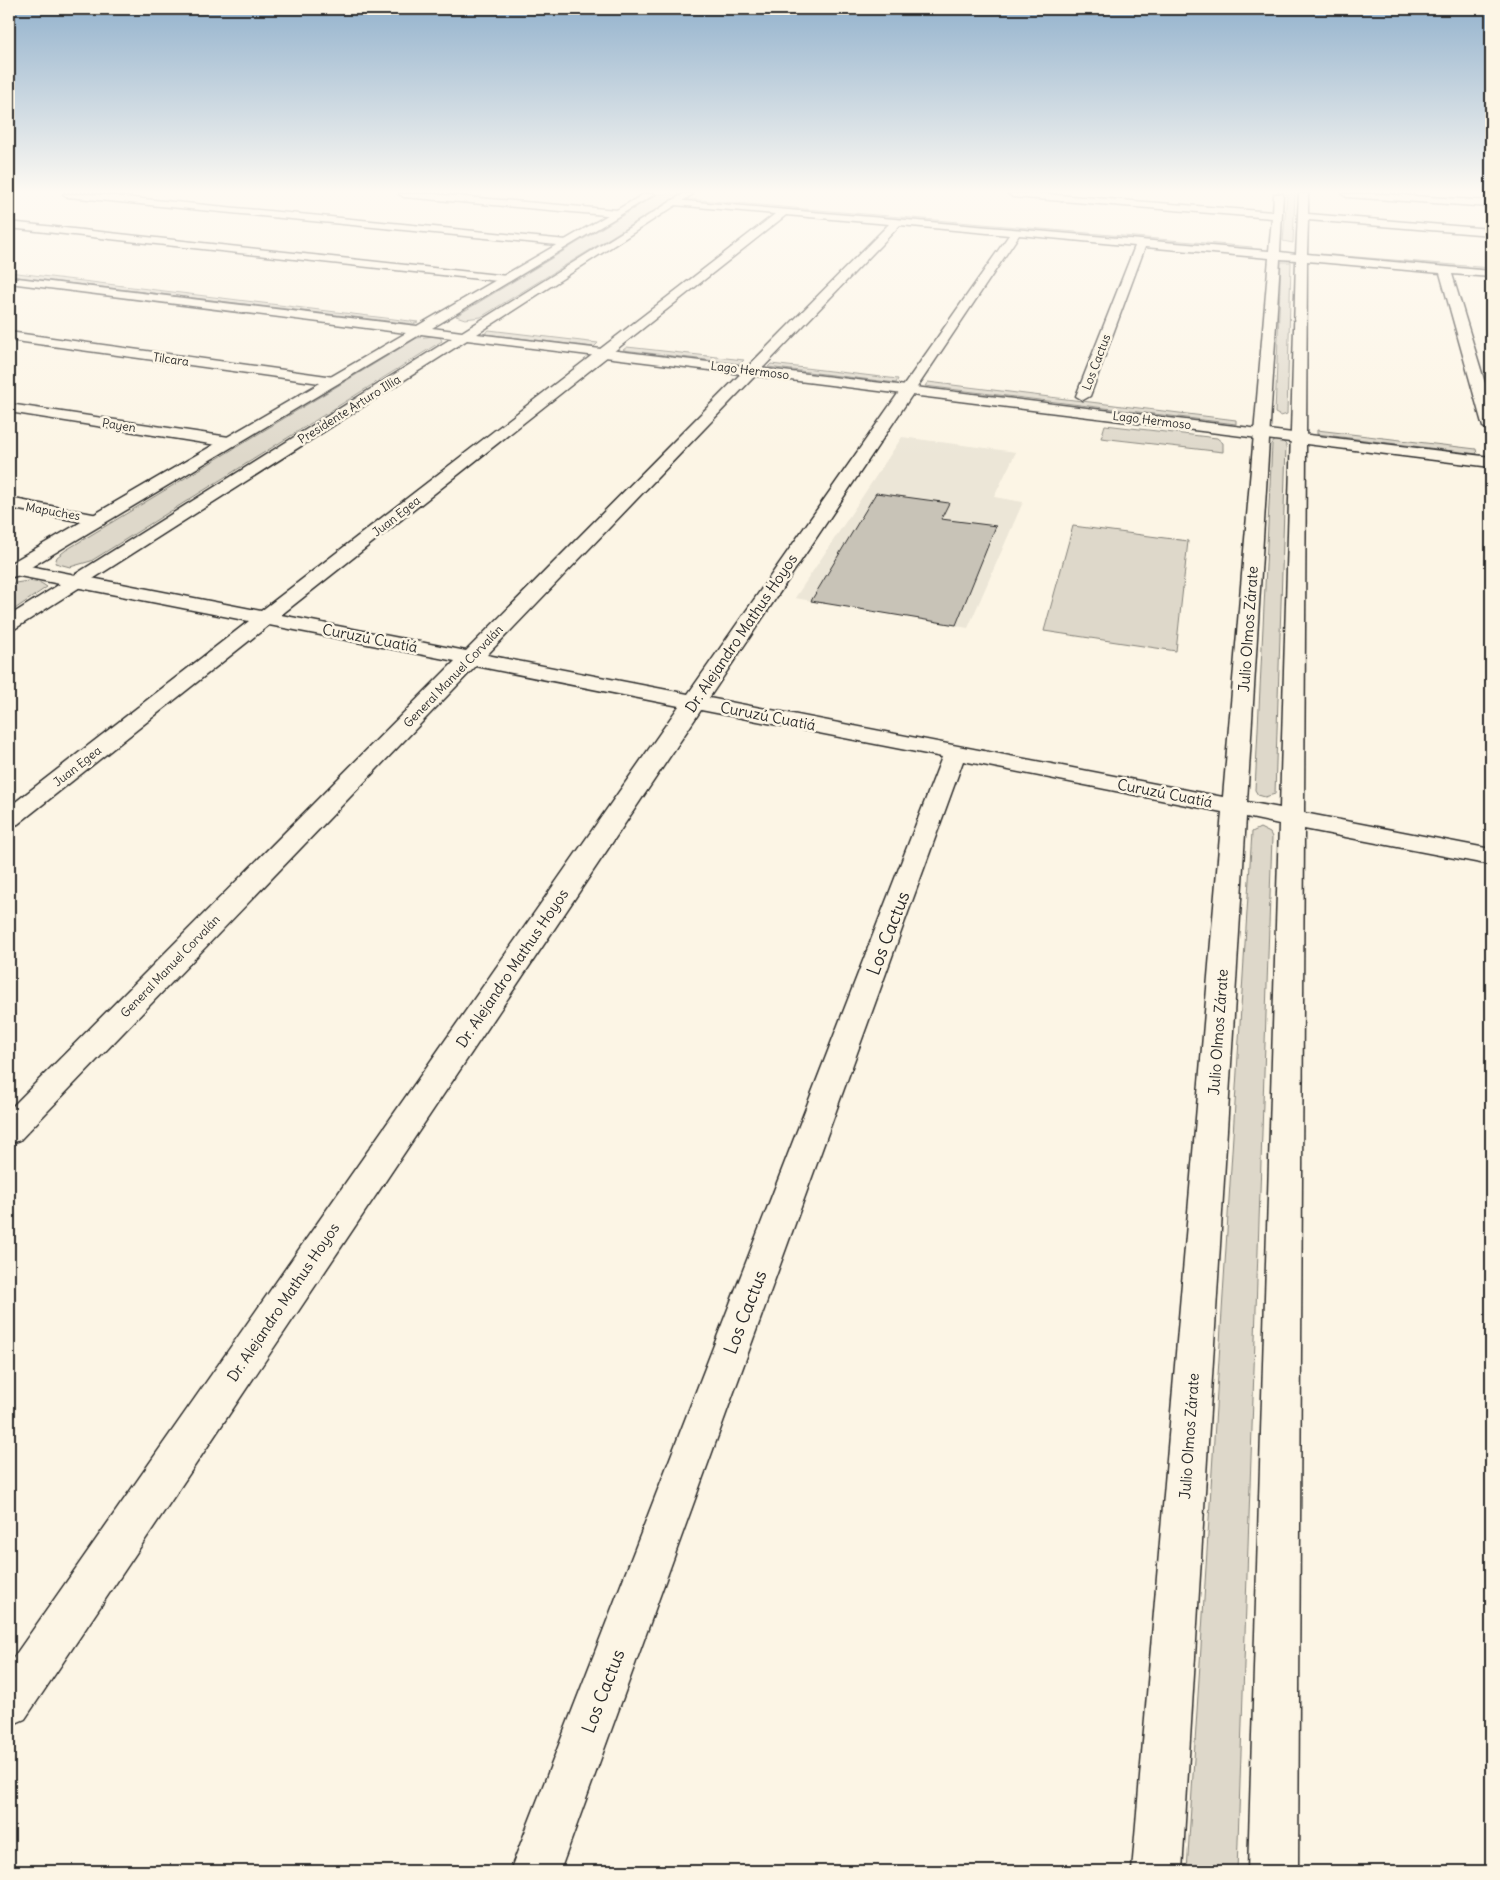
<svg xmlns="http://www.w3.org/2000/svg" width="1500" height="1880" viewBox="0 0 1500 1880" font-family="Delius,sans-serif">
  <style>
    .built { fill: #ece6d7 }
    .green { fill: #ded8ca; stroke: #84827a }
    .building { fill: #c8c3b7; stroke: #2b2b2b }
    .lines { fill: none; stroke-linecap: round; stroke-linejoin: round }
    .minor-casing { stroke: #2b2b2b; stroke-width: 3 }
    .tertiary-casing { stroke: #2b2b2b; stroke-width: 3 }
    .minor { fill: #fcf5e5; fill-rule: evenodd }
    .tertiary { fill: #fcf5e5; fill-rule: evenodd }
    .labels { text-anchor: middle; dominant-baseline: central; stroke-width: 5; stroke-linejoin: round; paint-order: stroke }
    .far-street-label { font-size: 12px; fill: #2b2b2b; stroke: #fcf5e5 }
    .street-label { font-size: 15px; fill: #2b2b2b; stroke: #fcf5e5 }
    .near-street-label { font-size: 18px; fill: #2b2b2b; stroke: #fcf5e5 }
  </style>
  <rect width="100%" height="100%" fill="#fcf5e5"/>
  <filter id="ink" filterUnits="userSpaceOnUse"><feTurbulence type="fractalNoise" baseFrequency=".02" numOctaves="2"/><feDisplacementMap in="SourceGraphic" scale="10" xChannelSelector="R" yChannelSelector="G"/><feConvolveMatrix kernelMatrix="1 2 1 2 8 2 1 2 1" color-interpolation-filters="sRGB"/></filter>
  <g filter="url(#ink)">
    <polygon class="built" points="902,437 1016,452 994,497 1023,502 968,628 795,598"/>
    <g class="green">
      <polygon points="658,194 681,194 481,317 465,319 456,316"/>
      <polygon points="1287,194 1295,194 1293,243 1283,241"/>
      <polygon points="689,199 1252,247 1252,250 685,201"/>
      <polygon points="1320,254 1491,268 1491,271 1320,256"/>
      <polygon points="1281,262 1291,262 1287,414 1281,416 1275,413"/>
      <polygon points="9,272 418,322 413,324 9,276"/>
      <polygon points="489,330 598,343 594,347 484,334"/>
      <polygon points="434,336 440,337 442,341 91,561 70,567 55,563 57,557 66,550 417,338"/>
      <polygon points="627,347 744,360 740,364 623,350"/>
      <polygon points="771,364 898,379 896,383 768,367"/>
      <polygon points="928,382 1236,420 1236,424 925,386"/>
      <polygon points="1105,425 1217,438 1223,443 1223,452 1101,438"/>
      <polygon points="1317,430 1476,449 1477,454 1317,434"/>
      <polygon points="1275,440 1282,440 1286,445 1275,794 1265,797 1258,795 1255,790 1272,444"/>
      <polygon points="1073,526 1188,541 1176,651 1044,631"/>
      <polygon points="28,581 41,583 47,587 9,613 9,584"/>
      <polygon points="1260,828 1270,833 1272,837 1237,1871 1187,1871 1252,832"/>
    </g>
    <polygon class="building" points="876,493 949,503 941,519 996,526 956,625 811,601"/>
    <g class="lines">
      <g class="minor-casing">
        <g id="minor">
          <polygon points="63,194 93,194 567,240 572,243 567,246 68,197"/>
          <polygon points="399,194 432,194 617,210 622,213 617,216 404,197"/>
          <path d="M1008,194H1045L1273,212L1274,194H1283L1280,252L1296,254L1299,194H1308V214L1491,229V235L1308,220L1307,254L1491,271V277L1452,274L1491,403V431L1483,427L1440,273L1307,261L1304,813L1491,849V865L1304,829L1298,1871H1248L1279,824L1246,817L1182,1871H1132L1222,812L963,761L560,1871H510L942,757L701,710L25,1719L9,1726V1664L679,706L476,666L20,1140L9,1144V1110L455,661L269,625L18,824L9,827V807L249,621L14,575L9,573V565L14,563L261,611L775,214L675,205L670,202L672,200L1269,251L1272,218L1013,197ZM786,215L889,224L466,651L281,615ZM900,225L1009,235L688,694L487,655ZM1019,235L1135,246L1076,396L1083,400L1090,396L1145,247L1269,258L1223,797L709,698ZM1280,259L1296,260L1280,808L1247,802Z"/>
          <polygon points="1342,194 1383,194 1491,201 1491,207 1347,197"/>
          <polygon points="9,222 507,276 513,279 507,282 9,228"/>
          <polygon points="9,332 334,377 341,381 334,385 9,340"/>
          <polygon points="9,404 229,437 237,442 229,447 9,412"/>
          <polygon points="9,498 98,515 104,516 107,520 104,524 98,525 9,508"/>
        </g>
      </g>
      <g class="tertiary-casing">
        <polygon id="tertiary" points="644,194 655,194 432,328 462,332 683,194 693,194 477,334 1491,457 1491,467 467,340 16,628 9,630 9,616 452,338 421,334 16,576 9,578 9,564 406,333 9,283 9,277 417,326"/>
      </g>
      <use href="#minor" class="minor"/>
      <use href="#tertiary" class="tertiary"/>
    </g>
  </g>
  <linearGradient id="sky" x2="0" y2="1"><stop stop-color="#93b2cd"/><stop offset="0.42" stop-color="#fefaf3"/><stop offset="1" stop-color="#fefaf3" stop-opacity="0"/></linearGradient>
  <rect width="1500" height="457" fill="url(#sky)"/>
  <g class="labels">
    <g class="far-street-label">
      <text transform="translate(171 359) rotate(8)">Tilcara</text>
      <text transform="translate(1096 362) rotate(-69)">Los Cactus</text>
      <text transform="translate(750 370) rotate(7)">Lago Hermoso</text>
      <text transform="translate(349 409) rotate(-32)">Presidente Arturo Illia</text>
      <text transform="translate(1152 420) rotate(7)">Lago Hermoso</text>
      <text transform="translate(119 425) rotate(9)">Payen</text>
      <text transform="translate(53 511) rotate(10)">Mapuches</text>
      <text transform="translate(396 516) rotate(-38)">Juan Egea</text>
      <text transform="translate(453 676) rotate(-46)">General Manuel Corvalán</text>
      <text transform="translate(77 766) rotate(-38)">Juan Egea</text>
      <text transform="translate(170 966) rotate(-46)">General Manuel Corvalán</text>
    </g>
    <g class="street-label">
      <text transform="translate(1248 629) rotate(-86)">Julio Olmos Zárate</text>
      <text transform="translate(741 633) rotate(-56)">Dr. Alejandro Mathus Hoyos</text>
      <text transform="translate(370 638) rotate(11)">Curuzú Cuatiá</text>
      <text transform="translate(768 716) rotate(11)">Curuzú Cuatiá</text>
      <text transform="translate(1165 793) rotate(11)">Curuzú Cuatiá</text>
      <text transform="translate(512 968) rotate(-56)">Dr. Alejandro Mathus Hoyos</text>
      <text transform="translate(1218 1032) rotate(-86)">Julio Olmos Zárate</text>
      <text transform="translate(283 1302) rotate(-56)">Dr. Alejandro Mathus Hoyos</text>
      <text transform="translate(1189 1436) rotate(-86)">Julio Olmos Zárate</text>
    </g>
    <g class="near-street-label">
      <text transform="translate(888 933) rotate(-69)">Los Cactus</text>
      <text transform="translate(745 1312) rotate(-69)">Los Cactus</text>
      <text transform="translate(603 1691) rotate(-69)">Los Cactus</text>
    </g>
  </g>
  <rect width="1500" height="1880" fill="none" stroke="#fcf5e5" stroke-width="30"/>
  <rect x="15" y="15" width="1470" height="1850" fill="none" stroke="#2b2b2b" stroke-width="2" filter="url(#ink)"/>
</svg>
